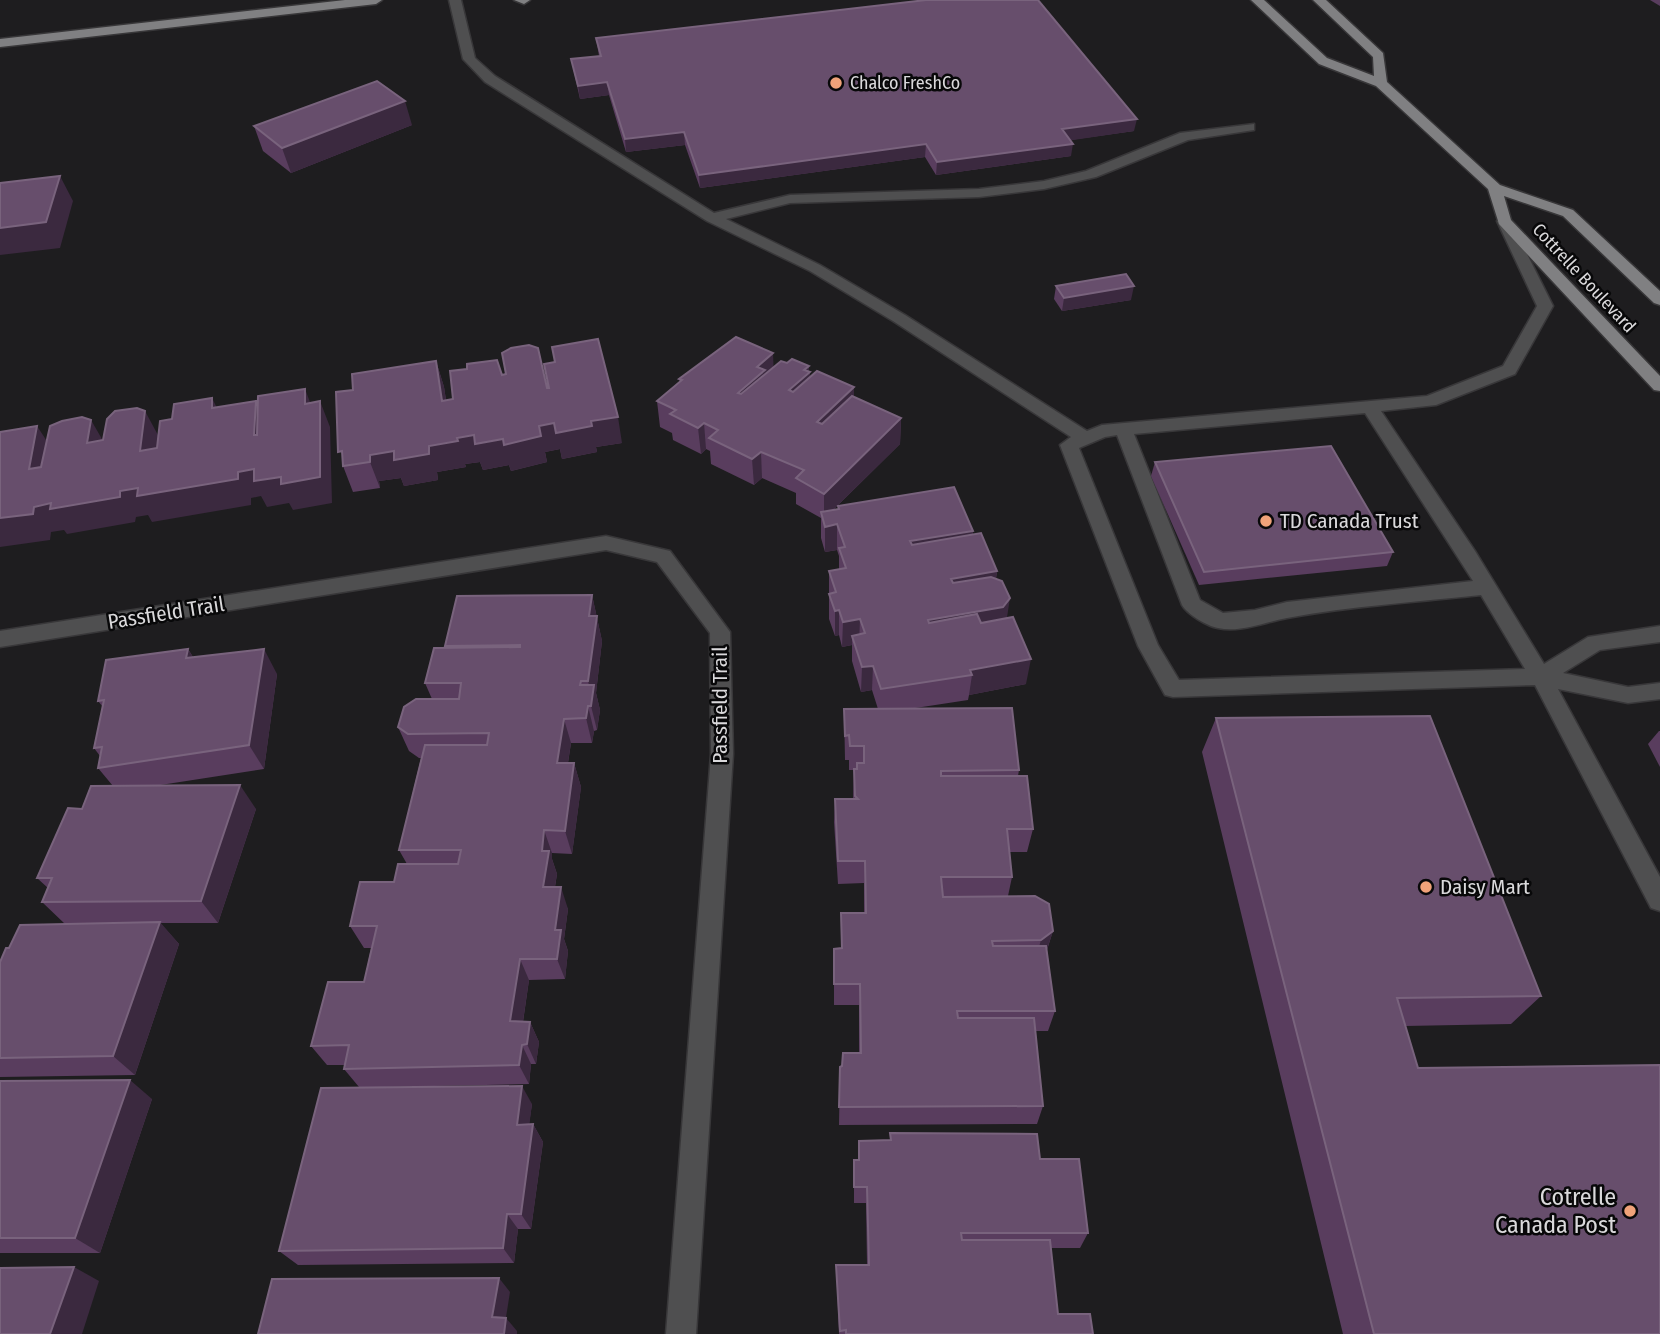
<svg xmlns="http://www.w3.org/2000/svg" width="1660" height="1334" viewBox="0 0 1660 1334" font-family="'Fira Sans Condensed',sans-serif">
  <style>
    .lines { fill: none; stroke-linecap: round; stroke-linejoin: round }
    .minor-casing { stroke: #383739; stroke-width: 3 }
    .major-casing { stroke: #383739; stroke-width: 3 }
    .minor { fill: #4f4f50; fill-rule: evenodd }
    .major { fill: #808082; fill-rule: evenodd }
    .wall { fill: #593d5e }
    .shaded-wall { fill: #3b293f }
    .building { fill: #674e6c; stroke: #79637d; stroke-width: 2 }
    .poi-dot { fill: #f0a279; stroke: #080809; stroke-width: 2.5 }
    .labels { text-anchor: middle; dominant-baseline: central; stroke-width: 5; stroke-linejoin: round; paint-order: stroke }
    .far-poi-label { font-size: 18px; fill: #dad9db; stroke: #080809; text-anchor: start }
    .far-street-label { font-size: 18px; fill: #dad9db; stroke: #080809 }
    .poi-label { font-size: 21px; fill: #dad9db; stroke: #080809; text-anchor: start }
    .street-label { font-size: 21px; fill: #dad9db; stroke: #080809 }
    .near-poi-label { font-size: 24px; fill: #dad9db; stroke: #080809; text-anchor: end }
  </style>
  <rect width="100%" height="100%" fill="#1e1d1f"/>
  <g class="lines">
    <g class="minor-casing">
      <g id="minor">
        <path d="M449,0H461L475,58L495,76L714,213L790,195L979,189L1044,181L1086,171L1180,133L1254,124V130L1188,140L1096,177L1044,189L979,197L790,203L726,219L820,265L905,315L1087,431L1102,425L1427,396L1503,366L1537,306L1497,221L1504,217L1509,218L1553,306L1515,374L1436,405L1381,411L1475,551L1544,664L1588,637L1660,626V642L1600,650L1563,673L1628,687L1660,683V699L1628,703L1558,689L1660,877V911L1651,908L1535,685L1173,697L1165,695L1138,646L1060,445L1071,437L893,321L810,271L707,221L485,82L463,59ZM1365,413L1473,581L1287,602L1255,610L1223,613L1200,600L1134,434ZM1117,435L1182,605C1187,614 1207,626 1218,628C1240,633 1265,622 1287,618C1351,606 1417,602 1481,595L1525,669L1179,680L1158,645L1079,448L1105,437Z"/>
        <polygon points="606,536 670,551 730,632 733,754 696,1334 666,1334 711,754 710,633 657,562 606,550 0,647 0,631"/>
      </g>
    </g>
    <g class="major-casing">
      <g id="major">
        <polygon points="345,0 382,0 376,4 0,47 0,39"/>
        <polygon points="514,0 530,0 524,4"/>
        <polygon points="1251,0 1264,0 1327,58 1374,76 1373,57 1313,0 1326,0 1383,53 1387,82 1500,185 1573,210 1660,291 1660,305 1654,303 1563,216 1504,196 1511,220 1660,376 1660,391 1654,390 1499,224 1488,189 1376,86 1319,64"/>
      </g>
    </g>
    <use href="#minor" class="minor"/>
    <use href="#major" class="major"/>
  </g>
  <g class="wall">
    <polygon points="1650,0 1660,0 1660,6"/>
    <polygon points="596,38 1134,131 1070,140 1071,156 936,175 925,157 700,188 685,145 626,152 609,95 580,99 571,59 599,56"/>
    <polygon points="412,125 291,173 263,151 254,126"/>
    <polygon points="1056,286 1131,300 1062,311 1054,299"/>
    <polygon points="436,361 444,387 446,400 453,399 502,375 547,388 622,443 596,447 597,452 562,459 560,449 545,452 547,462 511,471 509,465 483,470 480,462 465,464 466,467 437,472 438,480 404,486 401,478 379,481 380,488 353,492 343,466 353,390"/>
    <polygon points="787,363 809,366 809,372 810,372 810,376 854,397 901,418 900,444 833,510 838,509 838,506 973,531 973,535 997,571 996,579 1007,618 1026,684 969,695 968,700 909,709 1019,770 1018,776 1033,829 1027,852 1010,852 1012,877 1008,896 1053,931 1047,950 1055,1011 1048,1031 1035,1031 1043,1106 1037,1124 839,1125 840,1067 842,1066 859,1053 859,1005 834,1005 834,949 841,949 841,913 864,913 864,883 838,884 834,822 835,799 853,799 854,770 849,770 849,760 845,760 844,709 878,709 872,690 861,692 852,661 852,645 842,647 839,635 835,636 829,619 829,571 839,569 839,556 837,550 825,552 821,538 821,518 796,504 796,493 762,478 754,485 711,464 710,451 706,449 701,454 673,440 672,433 660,427 657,401 680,382 679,379 773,367"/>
    <polygon points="1155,462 1393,552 1387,566 1199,585 1151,476"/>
    <polygon points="592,595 602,641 596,693 600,710 597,730 594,731 592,743 571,743 568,763 574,763 581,787 572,854 552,853 552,859 557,874 555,887 568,909 564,939 568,951 565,979 529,980 523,1022 530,1022 539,1042 536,1064 531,1064 529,1084 384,1087 532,1104 529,1124 533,1124 543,1142 531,1229 518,1229 514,1263 298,1265 279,1251 359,1087 344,1069 345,1065 327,1065 311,1046 364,982 371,948 364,948 350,926 394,882 407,864 399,850 421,758 419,758 409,751 398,727 432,699 425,683 445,648 445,646"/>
    <polygon points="188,649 193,657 277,674 264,769 154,786 256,809 218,923 160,923 179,944 135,1075 0,1077 0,962 9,948 105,923 65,924 42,902 48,888 37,878 82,809 113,786 98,768 100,756 94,748 103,707 98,701"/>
    <polygon points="1216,718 1541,996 1511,1024 1405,1026 1418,1068 1660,1334 1343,1334 1202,752"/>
    <polygon points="1659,731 1660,731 1660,767 1648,744"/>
    <polygon points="0,1081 152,1099 100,1253 0,1253"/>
    <polygon points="890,1133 1040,1159 1088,1233 1080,1248 1051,1248 1058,1314 1093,1334 839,1334 836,1265 867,1265 866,1203 854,1203 854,1160 858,1160 859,1141 890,1140"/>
  </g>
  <g class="shaded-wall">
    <polygon points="607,82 609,95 580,99 578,86"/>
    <polygon points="405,101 412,125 291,173 282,148"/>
    <polygon points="1137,119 1134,131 1060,142 1062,129"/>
    <polygon points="684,132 685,145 626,152 625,139"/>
    <polygon points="926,144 925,157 700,188 699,175"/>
    <polygon points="1073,144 1071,156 936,175 937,162"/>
    <polygon points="60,176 73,201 60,248 0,255 0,228"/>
    <polygon points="1134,286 1131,300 1062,311 1064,298"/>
    <polygon points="773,353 774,379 740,419 738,393 757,367"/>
    <polygon points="436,361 444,387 450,427 442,401"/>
    <polygon points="809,366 809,374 810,372 811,398 789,390 804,370"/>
    <polygon points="854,387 854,413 818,448 817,422"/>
    <polygon points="305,389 315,415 305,404"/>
    <polygon points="212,398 225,424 212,408"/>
    <polygon points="256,401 267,427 267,461 254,435"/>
    <polygon points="320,401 330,427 332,503 293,510 289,503 267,507 261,496 251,498 251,505 152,522 148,515 136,517 135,522 67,534 64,530 51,532 50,540 0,547 0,518 34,507 120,491 238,472"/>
    <polygon points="145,411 159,437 155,477 140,451"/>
    <polygon points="618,417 622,443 596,447 597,452 562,459 560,449 545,452 547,462 511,471 509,465 483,470 480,462 465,464 466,467 437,472 438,480 404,486 401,478 379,481 380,488 370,462 370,455 457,438 554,423 591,421"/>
    <polygon points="901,418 900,444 824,519 824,494"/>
    <polygon points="91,420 106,446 87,443"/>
    <polygon points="704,423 706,449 701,454 698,428"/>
    <polygon points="37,426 54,452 47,495 29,469"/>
    <polygon points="761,452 762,478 754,485 752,459"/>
    <polygon points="837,524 837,550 825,552 825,527"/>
    <polygon points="973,531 970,557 909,567 910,541"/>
    <polygon points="997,571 993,596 949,605 951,579"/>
    <polygon points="592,595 602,641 596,693 600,710 597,730 591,706 592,698 588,681 589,616"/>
    <polygon points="1010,598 1006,624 926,645 928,620"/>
    <polygon points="839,610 839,635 835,636 835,611"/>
    <polygon points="860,619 859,644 852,636 852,645 842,647 843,622"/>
    <polygon points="188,649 203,674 186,658"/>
    <polygon points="264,649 277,674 264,769 249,745"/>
    <polygon points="1031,659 1026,684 969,695 972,675 970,670"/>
    <polygon points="873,666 872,690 861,692 862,667"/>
    <polygon points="588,706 594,731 592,743 586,718"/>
    <polygon points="564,719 571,743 564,787 557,763"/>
    <polygon points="574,763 581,787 572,854 565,831"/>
    <polygon points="240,785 256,809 218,923 201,901"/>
    <polygon points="544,830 552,853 552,859 557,874 551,909 543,887 542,851"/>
    <polygon points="561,887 568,909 564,939 568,951 565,979 557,959 555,930"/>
    <polygon points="160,922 179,944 135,1075 113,1056"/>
    <polygon points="1053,931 1046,952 1035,961 1041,940"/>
    <polygon points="520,959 529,980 520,1041 510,1021"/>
    <polygon points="530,1022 539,1042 536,1064 527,1044"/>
    <polygon points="522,1045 531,1064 529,1084 519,1065"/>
    <polygon points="130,1080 152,1099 100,1253 75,1238"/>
    <polygon points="522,1086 532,1104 527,1142 517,1125"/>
    <polygon points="533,1124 543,1142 531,1229 521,1214"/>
    <polygon points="507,1214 518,1229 514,1263 503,1248"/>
    <polygon points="74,1267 99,1281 82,1334 50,1334"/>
    <polygon points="499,1278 510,1292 504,1330 492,1317"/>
    <polygon points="506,1318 517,1331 517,1334 504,1334"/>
  </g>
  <g class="building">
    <polygon points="926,0 1038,0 1137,119 1062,129 1073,144 937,162 926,144 699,175 684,132 625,139 607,82 578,86 571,59 601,56 596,38"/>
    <polygon points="377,81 405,101 282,148 254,126"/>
    <polygon points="60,176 46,222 0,228 0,183"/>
    <polygon points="1126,274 1134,286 1064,298 1056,286"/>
    <polygon points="736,337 773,353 757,367 765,370 738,393 741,394 781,361 787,363 792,359 809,366 804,370 810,372 789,390 793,392 817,371 854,387 817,422 822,424 852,396 901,418 824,494 796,478 804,470 761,452 752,459 709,438 718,430 704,423 698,428 670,414 676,410 657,401 682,380 679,379"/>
    <polygon points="598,339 618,417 591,421 592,426 556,433 554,423 539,426 541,436 504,445 503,439 475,444 474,435 457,438 458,441 429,446 429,454 394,460 394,451 370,455 370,462 343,466 342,451 338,452 336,392 353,390 352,374 436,361 442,401 453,399 450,371 467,369 467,364 497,360 502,375 506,374 502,353 511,348 529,345 538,348 547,388 549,388 544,364 555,362 552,347"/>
    <polygon points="305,389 305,404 320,401 320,477 281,484 281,477 254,481 254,469 238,472 238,479 137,496 138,488 120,491 120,497 50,509 51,503 34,507 33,514 0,518 0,432 37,426 29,469 41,467 50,426 62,421 82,417 91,420 87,443 103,440 107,419 115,411 137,408 145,411 140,451 157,448 160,421 172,419 174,404 212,398 212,408 256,401 254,435 257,435 258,396"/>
    <polygon points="1331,446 1393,552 1204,572 1155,462"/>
    <polygon points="954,487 973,531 910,541 912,545 981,533 997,571 951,579 953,583 991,577 1002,581 1010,598 1003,607 928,620 929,623 977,614 981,623 1013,617 1031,659 970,670 972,675 881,689 873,666 862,667 852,636 865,633 860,619 843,622 839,610 835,611 829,594 836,592 829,571 846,568 839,548 845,547 837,524 825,527 821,512 839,509 838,506"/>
    <polygon points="592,595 589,616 597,616 588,681 581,681 580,685 594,685 591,706 588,706 586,718 564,719 557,763 574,763 565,831 544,830 542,851 549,851 543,887 561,887 555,930 561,930 557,959 520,959 510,1021 530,1022 527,1044 522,1045 519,1065 344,1069 349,1045 311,1046 328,982 364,982 377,926 350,926 360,882 394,882 398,864 458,864 461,850 399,850 425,745 487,745 489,733 408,734 398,727 404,707 416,699 459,699 461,683 425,683 434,648 520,647 520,645 445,646 457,596"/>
    <polygon points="188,649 186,658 264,649 249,745 98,768 102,747 94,748 104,700 98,701 106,660"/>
    <polygon points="1012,708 1019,770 941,771 941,776 1027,776 1033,829 1007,829 1012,877 941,877 943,897 1035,896 1049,904 1053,931 1041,940 992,941 993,946 1046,946 1055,1011 957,1011 958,1018 1034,1018 1043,1106 839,1107 840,1067 842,1066 843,1053 861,1053 860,984 834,984 834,949 842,948 841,913 866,913 865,861 838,861 835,799 858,799 855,796 854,769 857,769 857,763 864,763 864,746 850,746 849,735 845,736 844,709"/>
    <polygon points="1430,716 1541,996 1397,998 1418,1068 1660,1065 1660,1334 1374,1334 1216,718"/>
    <polygon points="240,785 201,901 42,902 52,878 37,878 68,808 82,809 91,786"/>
    <polygon points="160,922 113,1056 0,1058 0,962 6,948 9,948 20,925"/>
    <polygon points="130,1080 75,1238 0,1238 0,1081"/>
    <polygon points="522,1086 517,1125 533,1124 521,1214 507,1214 503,1248 279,1251 321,1088"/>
    <polygon points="890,1133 1037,1134 1040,1159 1079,1159 1088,1233 961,1233 962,1240 1050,1240 1058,1314 1090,1314 1093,1334 846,1334 846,1330 840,1331 836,1265 869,1265 867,1187 854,1187 854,1160 859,1160 859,1141 891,1140"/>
    <polygon points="74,1267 50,1334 0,1334 0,1268"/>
    <polygon points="499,1278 492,1317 506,1318 504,1334 258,1334 272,1279"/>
  </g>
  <g class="poi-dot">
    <circle cx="836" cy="83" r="7"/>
    <circle cx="1266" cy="521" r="7"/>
    <circle cx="1426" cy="887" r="7"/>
    <circle cx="1630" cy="1211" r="7"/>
  </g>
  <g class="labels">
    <g class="far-poi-label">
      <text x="850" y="83">Chalco FreshCo</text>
    </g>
    <g class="far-street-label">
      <text transform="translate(1584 278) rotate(47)">Cottrelle Boulevard</text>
    </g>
    <g class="poi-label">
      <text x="1280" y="521">TD Canada Trust</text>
      <text x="1440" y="887">Daisy Mart</text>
    </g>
    <g class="street-label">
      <text transform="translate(166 613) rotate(-9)">Passfield Trail</text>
      <text transform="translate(720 705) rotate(-90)">Passfield Trail</text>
    </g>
    <g class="near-poi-label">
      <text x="1616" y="1197">Cotrelle<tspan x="1616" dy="28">Canada Post</tspan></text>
    </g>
  </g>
</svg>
